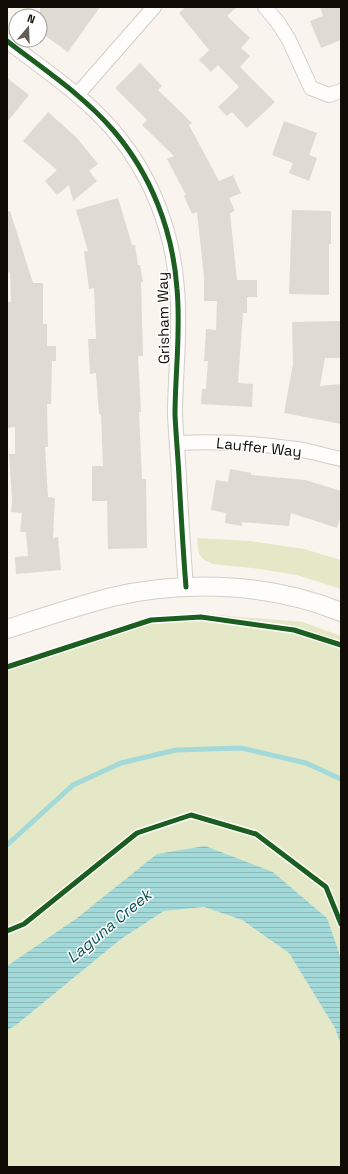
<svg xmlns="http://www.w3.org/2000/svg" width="348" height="1174" viewBox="0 0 348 1174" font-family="'Space Grotesk',sans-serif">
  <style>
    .green { fill: #e5e8c6 }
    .water { fill: url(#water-rules) }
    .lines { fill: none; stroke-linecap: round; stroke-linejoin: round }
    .stream { stroke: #a3d9d8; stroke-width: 5 }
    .building { fill: #dfdad4 }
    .minor-casing { stroke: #d3cec8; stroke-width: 16 }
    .tertiary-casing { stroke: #d3cec8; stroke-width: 20 }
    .minor { stroke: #fefdfc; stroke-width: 14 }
    .tertiary { stroke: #fefdfc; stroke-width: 18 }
    .cycleway-casing { stroke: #fff; stroke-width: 8 }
    .cycleway { stroke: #1b5e20; stroke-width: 5 }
    .labels { text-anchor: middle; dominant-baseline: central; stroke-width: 3; stroke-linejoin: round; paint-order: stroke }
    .street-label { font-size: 15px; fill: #110c06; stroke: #fff }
    .water-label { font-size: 16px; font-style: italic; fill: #085153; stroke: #fff }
  </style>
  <defs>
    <pattern id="water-rules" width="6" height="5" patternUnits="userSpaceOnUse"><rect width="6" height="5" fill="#a3d9d8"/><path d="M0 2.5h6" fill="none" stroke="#8bb9b8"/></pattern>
  </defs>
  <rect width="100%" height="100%" fill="#f9f4ee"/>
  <g class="green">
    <polygon points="197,538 250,541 304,549 341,560 341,589 297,575 252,568 213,564 204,560 199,554"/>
    <polygon points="204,614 303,622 341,636 341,958 327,918 273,872 77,918 7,966 7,666 102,632"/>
    <polygon points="204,907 242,920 289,953 335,1028 341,1045 341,1167 7,1167 7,1030 15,1026 121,939 164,911"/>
  </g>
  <polygon class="water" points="205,846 273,872 327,918 341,958 341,1045 335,1028 289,953 242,920 204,907 164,911 121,939 15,1026 7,1030 7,966 77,918 157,854"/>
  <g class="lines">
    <polyline class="stream" points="7,845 73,785 121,763 176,750 241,748 306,763 341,779"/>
  </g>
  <g class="building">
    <polygon points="40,7 100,7 68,52 40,32"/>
    <polygon points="186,7 237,7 227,16 250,38 241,48 250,56 240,67 275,102 247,128 232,112 227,116 218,107 239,87 218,65 211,72 199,60 209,50 179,13"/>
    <polygon points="320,7 341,7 341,40 321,48 310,21 323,16"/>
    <polygon points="140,63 162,86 158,90 192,123 189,125 219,181 233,175 241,193 229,198 235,211 230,213 237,280 257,280 257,297 247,297 247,313 243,313 238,383 253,384 252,407 201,404 202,389 206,389 208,361 204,361 206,329 216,330 217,301 204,301 204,277 197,212 192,214 184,196 186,195 167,159 174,156 142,125 147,120 115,88"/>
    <polygon points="7,78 29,95 7,122"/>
    <polygon points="48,112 77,138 98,164 89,171 97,181 73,201 69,185 57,195 45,181 57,170 23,141"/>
    <polygon points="284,121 317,133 309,155 317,158 309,181 289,173 293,163 272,155"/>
    <polygon points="118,198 132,245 135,245 138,265 140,265 143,282 141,282 143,356 138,356 141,412 139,412 142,479 146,479 147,548 108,549 107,501 92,501 92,466 103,466 101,414 99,414 96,373 90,374 88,339 96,339 94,288 89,289 84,251 88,251 76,210"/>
    <polygon points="292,210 331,211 331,244 329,244 329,295 289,294"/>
    <polygon points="10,211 33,283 43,283 43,324 47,324 47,346 56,346 56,361 52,361 51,404 47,404 48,447 45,447 48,497 55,498 53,538 58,537 61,570 16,574 15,557 28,556 26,532 20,532 22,513 11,512 12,500 9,454 15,454 15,427 7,428 7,302 11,302 10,272 7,273 7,212"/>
    <polygon points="341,321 341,358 325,358 320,386 341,384 341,424 284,413 293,364 292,322"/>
    <polygon points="230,469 251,473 251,475 305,480 341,491 341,515 337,528 291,513 289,526 242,522 242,526 225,523 226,513 211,510 216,480 228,482"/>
  </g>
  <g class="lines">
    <g class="minor-casing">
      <g id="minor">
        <polyline points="265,7 279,24 289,40 311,88 329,95 341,91"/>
        <path d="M7,41C43,69 83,95 113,130C151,174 173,231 177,289C181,331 175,374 175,415C176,436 178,456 179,477C181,514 183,550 186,587"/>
        <polyline points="77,95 154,7"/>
        <path d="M177,443C217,441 256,443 296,449C311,451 326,456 341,459"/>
      </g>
    </g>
    <g class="tertiary-casing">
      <path id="tertiary" d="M7,629C41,618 77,606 112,597C186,580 270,583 341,612"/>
    </g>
    <use href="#minor" class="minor"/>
    <use href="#tertiary" class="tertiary"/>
    <g class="cycleway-casing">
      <g id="cycleway">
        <path d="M7,41C43,69 83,95 113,130C151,174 173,231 177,289C181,331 175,374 175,415C176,436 178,456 179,477C181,514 183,550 186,587"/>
        <polyline points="7,667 151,620 201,617 294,630 341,645"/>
        <polyline points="7,931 24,924 137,833 191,815 256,834 326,887 341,924"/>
      </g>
    </g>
    <use href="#cycleway" class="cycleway"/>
  </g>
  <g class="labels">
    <g class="street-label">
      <text transform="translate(163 318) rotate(-91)">Grisham Way</text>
      <text transform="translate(259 447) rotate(6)">Lauffer Way</text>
    </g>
    <g class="water-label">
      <text transform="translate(109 926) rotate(-40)">Laguna Creek</text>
    </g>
  </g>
  <rect width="348" height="1174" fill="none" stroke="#110c06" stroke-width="16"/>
  <g transform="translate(28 28) rotate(19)"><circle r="19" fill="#ffffff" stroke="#a09e9b"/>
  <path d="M0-3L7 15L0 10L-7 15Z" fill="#625d57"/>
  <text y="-6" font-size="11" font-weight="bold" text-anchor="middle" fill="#110c06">N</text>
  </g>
</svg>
